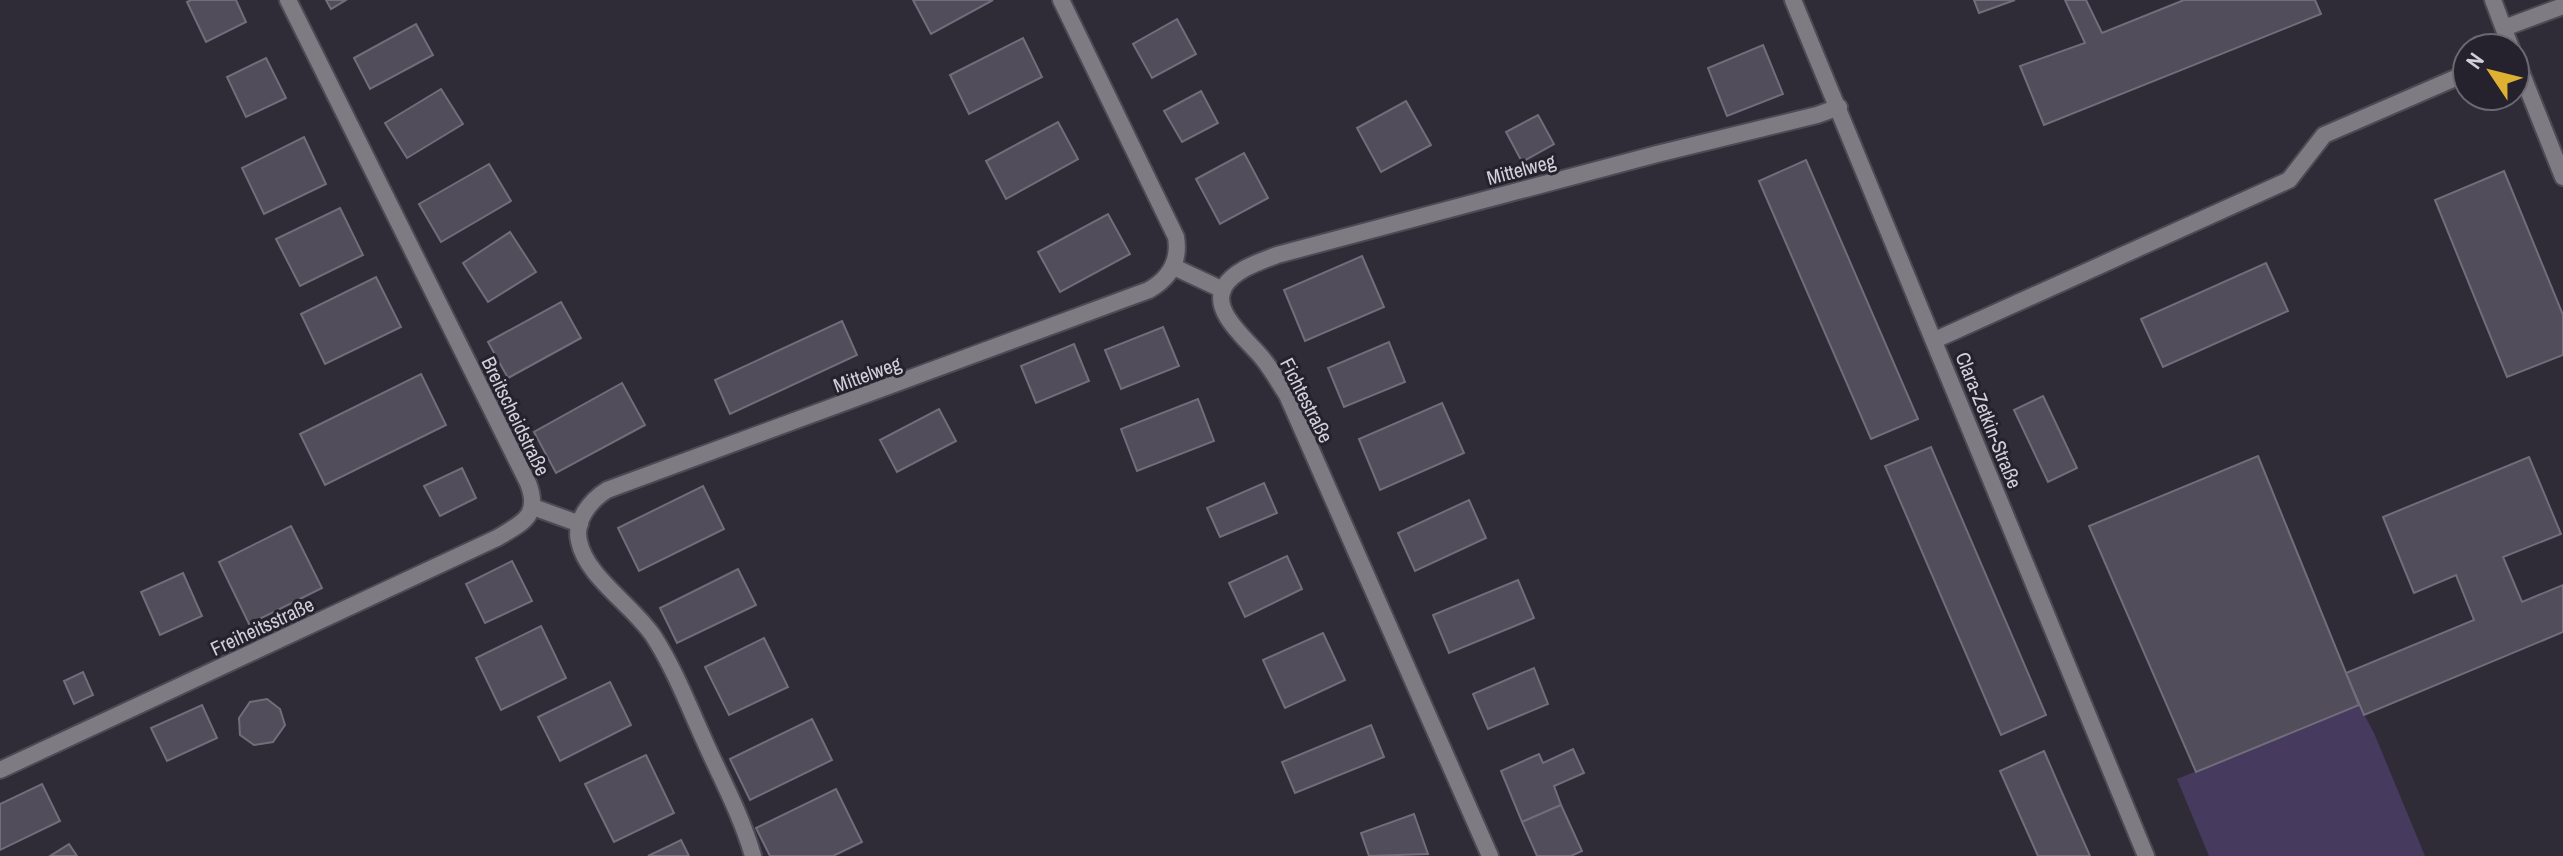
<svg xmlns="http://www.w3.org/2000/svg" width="2563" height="856" viewBox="0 0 2563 856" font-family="'Archivo Narrow',sans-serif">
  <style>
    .green { fill: #463b5f }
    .building { fill: #514d5a; stroke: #716d7b; stroke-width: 2 }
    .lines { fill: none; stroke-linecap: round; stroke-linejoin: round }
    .service-casing { stroke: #4c4a54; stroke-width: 20 }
    .minor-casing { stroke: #4c4a54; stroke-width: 20 }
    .service { stroke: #7e7c82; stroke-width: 16 }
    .minor { stroke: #7e7c82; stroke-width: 16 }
    .labels { text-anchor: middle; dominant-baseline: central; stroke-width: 6; stroke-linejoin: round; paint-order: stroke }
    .street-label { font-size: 20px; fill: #d2d0d8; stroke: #25222d }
  </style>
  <rect width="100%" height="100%" fill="#2f2c37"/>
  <polygon class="green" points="2359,705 2374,733 2425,856 2209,856 2177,779"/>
  <g class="building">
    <polygon points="191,0 236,0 246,22 206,42 187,2"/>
    <polygon points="326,0 346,0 331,9"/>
    <polygon points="913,0 993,0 931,34"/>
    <polygon points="1974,0 2015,0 1979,13"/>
    <polygon points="2065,0 2086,0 2102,33 2184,0 2315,0 2321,14 2044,125 2020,66 2085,43"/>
    <polygon points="1177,19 1196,54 1152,78 1133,44"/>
    <polygon points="416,24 433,55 370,89 354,58"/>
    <polygon points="1023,38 1042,77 969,114 950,75"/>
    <polygon points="1763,45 1783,94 1727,116 1708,68"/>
    <polygon points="266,58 286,98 246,117 227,77"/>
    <polygon points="441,89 463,124 407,158 385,123"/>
    <polygon points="1201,91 1218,123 1182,142 1164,111"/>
    <polygon points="1406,101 1431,145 1381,172 1357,128"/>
    <polygon points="1538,115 1554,144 1522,162 1506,132"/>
    <polygon points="1058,122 1078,159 1006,199 986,161"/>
    <polygon points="304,137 326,184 264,214 242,168"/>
    <polygon points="1244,153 1268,198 1220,224 1196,179"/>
    <polygon points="1806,160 1918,419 1871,439 1759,181"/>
    <polygon points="489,164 511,201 441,242 419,204"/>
    <polygon points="2504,171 2563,315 2563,355 2507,377 2435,200"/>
    <polygon points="340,208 363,255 300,286 276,239"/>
    <polygon points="1108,214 1130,254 1060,292 1038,252"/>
    <polygon points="510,232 536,272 488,302 463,263"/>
    <polygon points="1362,256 1384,307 1305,341 1284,290"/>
    <polygon points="2266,263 2288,311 2163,367 2141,319"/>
    <polygon points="376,277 401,327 325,364 301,314"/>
    <polygon points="561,302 581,338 508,378 488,342"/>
    <polygon points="842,321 857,355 730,414 715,380"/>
    <polygon points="1163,327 1179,366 1121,389 1105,350"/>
    <polygon points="1389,342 1405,382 1344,407 1328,368"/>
    <polygon points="1074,344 1089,381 1036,403 1021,366"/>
    <polygon points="421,374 446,425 325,485 300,434"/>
    <polygon points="622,383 645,425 556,473 534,432"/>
    <polygon points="2043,396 2077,468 2048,482 2014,410"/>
    <polygon points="1198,399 1214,441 1137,471 1121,429"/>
    <polygon points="1442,403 1464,453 1380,490 1359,439"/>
    <polygon points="939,409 956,441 897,472 880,440"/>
    <polygon points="1931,447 2046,715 2001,735 1885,466"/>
    <polygon points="2258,456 2359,705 2196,772 2089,526"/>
    <polygon points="2529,457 2561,534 2503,557 2522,602 2563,585 2563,632 2364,715 2346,673 2474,620 2456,575 2414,593 2383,517"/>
    <polygon points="462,468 476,498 440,516 424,486"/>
    <polygon points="1264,483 1277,513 1220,537 1207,508"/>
    <polygon points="703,486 724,529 639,571 618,528"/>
    <polygon points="1469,500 1486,538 1415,571 1398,533"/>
    <polygon points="291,526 322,588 249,624 219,562"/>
    <polygon points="1287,556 1302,589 1245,617 1229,583"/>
    <polygon points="512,561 532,601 485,623 466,584"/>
    <polygon points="738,569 756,605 677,643 660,608"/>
    <polygon points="183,573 202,616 160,635 141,592"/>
    <polygon points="1518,580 1534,618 1449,653 1433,615"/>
    <polygon points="541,626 566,678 501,710 476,658"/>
    <polygon points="1323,633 1345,680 1285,708 1263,660"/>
    <polygon points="764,638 788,687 729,715 705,667"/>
    <polygon points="1534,668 1548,704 1488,729 1473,694"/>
    <polygon points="83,672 93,695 74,704 64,681"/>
    <polygon points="610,682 631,725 560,761 538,717"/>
    <polygon points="267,699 280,709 285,725 273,742 254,745 240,735 239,718 250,702"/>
    <polygon points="202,705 217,738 167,761 151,728"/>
    <polygon points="812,719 832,760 750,800 730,759"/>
    <polygon points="1371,725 1384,757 1295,793 1282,762"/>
    <polygon points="1573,749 1584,773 1554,786 1561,805 1522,822 1501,771 1539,754 1543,763"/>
    <polygon points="2044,751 2063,795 2090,856 2038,856 2000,771"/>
    <polygon points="646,755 674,813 614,842 585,784"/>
    <polygon points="42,784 60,821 0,850 0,804"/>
    <polygon points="836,789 862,842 833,856 770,856 756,828"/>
    <polygon points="1561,805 1582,851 1571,856 1537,856 1522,822"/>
    <polygon points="1414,814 1428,854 1369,856 1361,833"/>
    <polygon points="681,840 689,856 648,856"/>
    <polygon points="69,844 77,856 50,856"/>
  </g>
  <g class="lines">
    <g class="service-casing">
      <g id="service">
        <polyline points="1174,267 1223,290"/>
        <polyline points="1935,340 2289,180 2324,135 2467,73"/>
        <polyline points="533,507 580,524"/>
      </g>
    </g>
    <g class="minor-casing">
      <g id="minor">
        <polyline points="1793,0 2146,856"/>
        <polyline points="2493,0 2511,48"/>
        <polyline points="2504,28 2563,6"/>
        <polyline points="2515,57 2563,177"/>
        <path d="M0,770L497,538C522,523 541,516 528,483L288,0"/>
        <path d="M753,856C742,817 722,780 705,742C689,707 675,670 654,637C634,606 586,577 579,541C574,520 591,500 607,490L1149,290C1170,278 1180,261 1176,237L1061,0"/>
        <path d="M1490,856L1287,395C1279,383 1272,370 1263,359C1250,342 1210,312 1224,287C1234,270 1259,262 1277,255L1657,154L1817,115L1839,107"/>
      </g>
    </g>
    <use href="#service" class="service"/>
    <use href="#minor" class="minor"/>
  </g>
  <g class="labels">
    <g class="street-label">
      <text transform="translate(1521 169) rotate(-15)">Mittelweg</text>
      <text transform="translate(867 374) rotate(-20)">Mittelweg</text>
      <text transform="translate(1307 400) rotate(63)">Fichtestraße</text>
      <text transform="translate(516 416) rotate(64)">Breitscheidstraße</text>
      <text transform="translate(1989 420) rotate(68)">Clara-Zetkin-Straße</text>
      <text transform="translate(262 626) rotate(-25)">Freiheitsstraße</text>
    </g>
  </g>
  <g transform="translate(2491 72) rotate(305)"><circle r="38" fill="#25222d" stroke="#6a6871" stroke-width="2"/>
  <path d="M0-6L14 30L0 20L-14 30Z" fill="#dfb133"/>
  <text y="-12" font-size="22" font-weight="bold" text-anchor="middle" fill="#d2d0d8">N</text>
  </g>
</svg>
